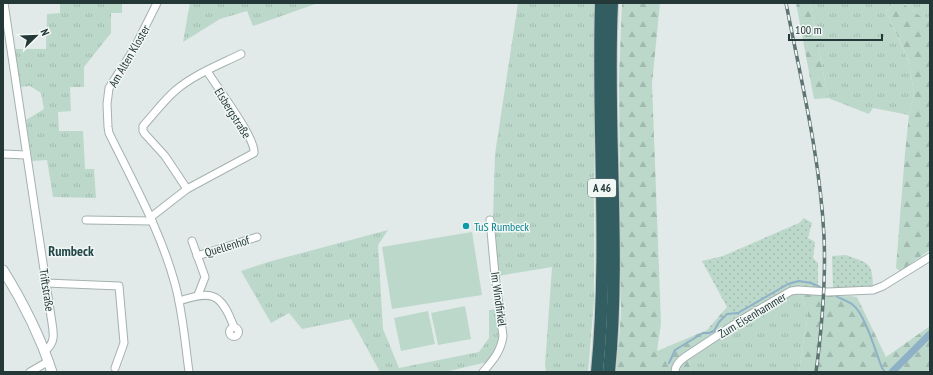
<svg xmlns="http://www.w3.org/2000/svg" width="933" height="375" viewBox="0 0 933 375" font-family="'PT Sans Narrow',sans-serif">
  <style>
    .grass { fill: url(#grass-tufts) }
    .forest { fill: url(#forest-firs) }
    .park { fill: #bcd8cb }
    .garden { fill: url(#garden-dots) }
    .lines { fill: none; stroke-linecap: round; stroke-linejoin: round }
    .stream { stroke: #8fb1c8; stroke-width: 2 }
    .canal { stroke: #8fb1c8; stroke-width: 7 }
    .street-casing { stroke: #a5b1b0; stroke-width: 9 }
    .secondary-casing { stroke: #9fb1af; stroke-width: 11 }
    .highway-casing { stroke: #c2c7c7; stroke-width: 14 }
    .street { stroke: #fff; stroke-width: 7 }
    .secondary { stroke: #fff; stroke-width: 9 }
    .highway { stroke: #335e61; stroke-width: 12 }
    .rail-casing { stroke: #5e7473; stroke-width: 3.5 }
    .rail { stroke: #f1f7f5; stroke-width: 2; stroke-dasharray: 6; stroke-linecap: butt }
    .culture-dot { fill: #0f9aa8; stroke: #f1f7f5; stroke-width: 1.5 }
    .labels { text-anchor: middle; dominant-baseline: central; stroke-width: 3; stroke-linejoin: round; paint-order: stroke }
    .shield { fill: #f1f7f5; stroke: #627171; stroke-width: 1 }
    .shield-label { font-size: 11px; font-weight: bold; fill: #243838 }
    .street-label { font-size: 12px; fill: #243838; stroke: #f1f7f5 }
    .culture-label { font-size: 12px; fill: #0d838f; stroke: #f1f7f5; text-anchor: start }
    .quarter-label { font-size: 14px; font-weight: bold; fill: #224748; stroke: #f1f7f5 }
  </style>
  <defs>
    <pattern id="grass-tufts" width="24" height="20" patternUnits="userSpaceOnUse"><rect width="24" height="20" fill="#bcd8cb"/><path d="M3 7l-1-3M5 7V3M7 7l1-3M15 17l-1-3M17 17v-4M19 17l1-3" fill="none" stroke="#a1baaf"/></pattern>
    <pattern id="forest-firs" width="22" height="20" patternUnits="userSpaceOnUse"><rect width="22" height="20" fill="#bcd8cb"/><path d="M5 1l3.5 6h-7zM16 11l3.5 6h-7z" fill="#a1baaf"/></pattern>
    <pattern id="garden-dots" width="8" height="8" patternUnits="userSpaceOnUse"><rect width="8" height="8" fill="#bcd8cb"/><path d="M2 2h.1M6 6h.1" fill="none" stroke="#a1baaf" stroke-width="1.8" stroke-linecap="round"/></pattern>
  </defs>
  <rect width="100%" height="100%" fill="#e1eae8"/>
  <g class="grass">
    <polygon points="60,3 122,3 122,13 111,13 111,33 84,67 84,87 70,87 71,111 58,112 59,131 83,131 85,169 94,169 96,198 53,197 47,160 32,161 26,120 44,109 41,93 30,86 20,87 14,49 46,49 47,14 60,13"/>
    <polygon points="190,3 318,3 253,26 247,11 220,19 183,42"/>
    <polygon points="518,3 596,3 594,123 594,300 588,372 546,372 545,365 552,267 498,276 493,217 495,154"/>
    <polygon points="810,3 894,3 886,11 909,62 914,94 909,115 873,108 869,114 828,98"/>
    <polygon points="902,3 930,3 930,23"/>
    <polygon points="388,230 378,245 383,329 399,368 479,352 489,338 489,310 497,309 499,334 498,344 487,362 445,372 380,372 351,319 302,329 289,313 271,323 241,271 268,262"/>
    <polygon points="800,293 808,313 799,372 691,372 688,355 790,294"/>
  </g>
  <g class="forest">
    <polygon points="622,3 660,3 652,84 661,323 657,351 707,330 727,307 734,320 687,352 691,372 616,372 621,315 619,78"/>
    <polygon points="796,3 810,3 828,98 814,99"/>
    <polygon points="894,3 902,3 930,23 930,250 900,271 896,268 905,153 909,115 914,94 909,61 886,11"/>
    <polygon points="800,293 857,297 886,357 930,326 930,369 927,372 799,372 808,313"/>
  </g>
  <g class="park">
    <polygon points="472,232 482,295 392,309 382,247"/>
    <polygon points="465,306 471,339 438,345 431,313"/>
    <polygon points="428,311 435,344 401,351 394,318"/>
  </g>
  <g class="garden">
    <polygon points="804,218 812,223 808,238 815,242 813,258 818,263 818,288 791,288 734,320 702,261 723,256 799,223"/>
    <path d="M846,255C868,263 873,262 873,288L833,289L832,256Z"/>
  </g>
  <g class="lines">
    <g class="stream">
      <path d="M836,296C841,299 848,301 853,305C865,314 876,353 882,368L885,372"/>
      <polyline points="669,363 675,350 703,333 709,333 714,331 719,322 727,314 738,313 788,284 799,281 811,283 820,287"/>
    </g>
    <polyline class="canal" points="892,372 930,334"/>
    <g class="street-casing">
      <g id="street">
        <path d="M4,3L52,323C54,335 55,343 45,351"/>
        <path d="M157,3L134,49L109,88L107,104L108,127L109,133C133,182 161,232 175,284C183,313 185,343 189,372"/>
        <polyline points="3,154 26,155"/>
        <path d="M187,189L165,156L145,134L143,131V126C154,114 164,100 176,90C195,74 219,65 241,54"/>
        <path d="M151,217L187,189L254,153C256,138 216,86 207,71"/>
        <polyline points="86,220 152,221"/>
        <polyline points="192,241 205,277 198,295"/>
        <polyline points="197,256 257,237"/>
        <polyline points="46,283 119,286 124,343 115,368"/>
        <path d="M179,301C213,290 221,293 234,327"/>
        <circle cx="234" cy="332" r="4.5"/>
        <polyline points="30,372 49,361"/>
        <path d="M483,372C492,361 501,352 503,336L495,275L490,220"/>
        <path d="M675,372C675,365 679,361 685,357L741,320L791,291L798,290L828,292L873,290L883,286L930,257"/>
      </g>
    </g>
    <g class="secondary-casing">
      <path id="secondary" d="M3,270C23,302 40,336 52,372"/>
    </g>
    <g class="highway-casing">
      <g id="highway">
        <path d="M597,372C609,249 597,126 601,3"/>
        <path d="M609,372C621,249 606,126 612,3"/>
      </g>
    </g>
    <use href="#street" class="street"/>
    <use href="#secondary" class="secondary"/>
    <use href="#highway" class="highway"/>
    <g class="rail-casing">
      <path id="rail" d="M786,3C801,80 820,157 824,236C826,281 822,327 816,372"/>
    </g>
    <use href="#rail" class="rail"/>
  </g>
  <circle class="culture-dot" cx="466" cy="226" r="4"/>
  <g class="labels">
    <rect class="shield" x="588" y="179" width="28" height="18" rx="3"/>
    <g class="shield-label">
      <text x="602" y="188">A 46</text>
    </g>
    <g class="street-label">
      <text transform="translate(129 56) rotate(-60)">Am Alten Kloster</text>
      <text transform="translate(233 113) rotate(58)">Elsbergstraße</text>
      <text transform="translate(227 246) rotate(-17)">Quellenhof</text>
      <text transform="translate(47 290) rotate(81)">Triftstraße</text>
      <text transform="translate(499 299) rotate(82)">Im Windfirkel</text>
      <text transform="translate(752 315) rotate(-31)">Zum Eisenhammer</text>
    </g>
    <g class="culture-label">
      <text x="474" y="226">TuS Rumbeck</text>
    </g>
    <g class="quarter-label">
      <text x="71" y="251">Rumbeck</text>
    </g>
  </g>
  <rect width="933" height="375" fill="none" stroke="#243838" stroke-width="8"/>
  <g transform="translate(36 36) rotate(67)" stroke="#f1f7f5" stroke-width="3" paint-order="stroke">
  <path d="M0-3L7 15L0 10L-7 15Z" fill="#243838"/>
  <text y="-6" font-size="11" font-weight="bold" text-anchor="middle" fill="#243838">N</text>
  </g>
  <path d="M789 34v6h93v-6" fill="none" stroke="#243838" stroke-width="2"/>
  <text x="795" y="34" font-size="12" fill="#243838" stroke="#f1f7f5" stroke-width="3" paint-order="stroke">100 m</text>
</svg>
